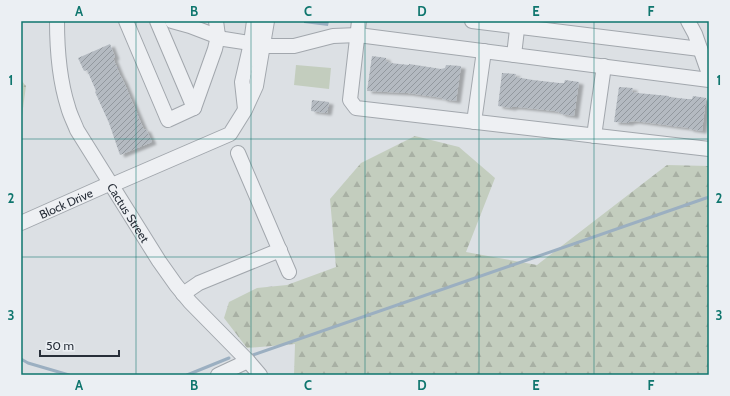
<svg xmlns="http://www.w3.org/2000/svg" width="730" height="396" viewBox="0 0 730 396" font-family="Cabin,sans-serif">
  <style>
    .forest { fill: url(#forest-firs) }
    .garden { fill: #c3cdbe }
    .water { fill: url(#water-rules) }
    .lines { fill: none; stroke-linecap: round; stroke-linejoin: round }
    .stream { stroke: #9bafc1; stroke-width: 3 }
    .building { fill: url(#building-hatch); filter: url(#shadow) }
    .minor-casing { stroke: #a2a7ad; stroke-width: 16 }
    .minor { stroke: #eef0f3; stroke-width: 14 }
    .grid { fill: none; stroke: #0f766e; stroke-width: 1; stroke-opacity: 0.55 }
    .labels { text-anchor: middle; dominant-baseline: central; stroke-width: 3.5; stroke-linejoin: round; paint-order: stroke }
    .street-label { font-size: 12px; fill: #282f39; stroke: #ebeff3 }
    .neatline { fill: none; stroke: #0f766e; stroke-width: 1.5 }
    .grid-label { font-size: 13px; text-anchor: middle; font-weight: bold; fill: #0f766e }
  </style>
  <defs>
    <pattern id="forest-firs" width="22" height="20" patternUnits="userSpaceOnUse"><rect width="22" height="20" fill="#c3cdbe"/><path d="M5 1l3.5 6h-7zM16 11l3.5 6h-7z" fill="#a8b0a4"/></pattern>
    <pattern id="water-rules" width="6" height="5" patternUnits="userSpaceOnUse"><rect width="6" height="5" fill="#9bafc1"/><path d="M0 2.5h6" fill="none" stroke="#7e8f9e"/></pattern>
    <pattern id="building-hatch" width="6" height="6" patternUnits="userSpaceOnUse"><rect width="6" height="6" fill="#b4bac1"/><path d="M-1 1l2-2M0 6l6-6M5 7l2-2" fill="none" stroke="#92989e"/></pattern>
    <filter id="shadow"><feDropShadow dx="4.5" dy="2.5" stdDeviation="1" flood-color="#0004"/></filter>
  </defs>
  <rect width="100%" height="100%" fill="#dce0e4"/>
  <g class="forest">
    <polygon points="21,80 26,86 21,123"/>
    <polygon points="415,136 459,147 495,178 466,252 537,265 667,165 709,166 709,375 294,375 295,344 247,348 224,318 229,302 257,288 287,285 336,267 330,199 361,163"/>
  </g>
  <polygon class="garden" points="296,65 331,68 329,89 294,85"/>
  <polygon class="water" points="304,21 329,21 328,26 304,23"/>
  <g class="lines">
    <g class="stream">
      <polyline points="250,356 709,197"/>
      <polyline points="21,359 28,363 69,375"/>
      <polyline points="187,375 229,358"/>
    </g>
  </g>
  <g class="building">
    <polygon points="110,44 115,57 113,58 120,75 123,80 144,130 146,129 152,142 120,155 109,123 95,92 96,91 87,70 84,71 78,58"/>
    <polygon points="372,56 386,58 386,61 390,63 409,65 409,64 441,69 445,68 446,65 461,66 456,101 442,99 443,98 408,93 367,91"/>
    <polygon points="502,73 516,74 515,77 533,80 559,83 564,83 565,80 579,82 574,116 561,114 561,113 555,111 518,107 512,107 512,108 498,106"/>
    <polygon points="619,87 633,88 632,92 637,93 669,96 669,97 687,99 692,99 693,96 706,98 702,131 689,129 689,128 635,121 629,122 629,123 614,122"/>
    <polygon points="312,100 329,102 327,113 311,111"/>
  </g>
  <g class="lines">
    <g class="minor-casing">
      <g id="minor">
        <path id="s1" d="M57,21C57,47 60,82 68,107C70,115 74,122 77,130L159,261L176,285L190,302L248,361L260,375"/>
        <polyline points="126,21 168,120 194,108 215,49 218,36 216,21"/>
        <polyline points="157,21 194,108"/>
        <polyline points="172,21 190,26 224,39 269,46 294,46 333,36 358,35 709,80"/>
        <polyline points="359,21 350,100 356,108 709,149"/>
        <polyline points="472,21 700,49"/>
        <polyline points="688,21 695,34 709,74"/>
        <polyline points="514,55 518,21"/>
        <polyline points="245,109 242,82 251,43 254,21"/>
        <polyline points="474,122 484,51"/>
        <polyline points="594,136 604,66"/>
        <polyline points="238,153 289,272"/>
        <polyline points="112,185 230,134 245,110 256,86 267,21"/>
        <path id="s2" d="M21,223L111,183"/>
        <polyline points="183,294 199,283 280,250"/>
        <polyline points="218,375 248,361"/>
      </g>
    </g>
    <use href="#minor" class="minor"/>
  </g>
  <path class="grid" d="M136,21V375M251,21V375M365,21V375M479,21V375M594,21V375M21,139H709M21,257H709"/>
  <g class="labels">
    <g class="street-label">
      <text stroke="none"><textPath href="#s2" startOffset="49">Block Drive</textPath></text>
      <text stroke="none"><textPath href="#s1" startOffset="209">Cactus Street</textPath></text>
    </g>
  </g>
  <rect width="730" height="396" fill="none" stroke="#ebeff3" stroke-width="44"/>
  <path d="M40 350v6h79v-6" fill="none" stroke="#282f39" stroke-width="2"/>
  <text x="46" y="350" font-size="12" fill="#282f39" stroke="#ebeff3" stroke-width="3" paint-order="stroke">50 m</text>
  <rect x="22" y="22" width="686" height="352" class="neatline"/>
  <g class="grid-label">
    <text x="79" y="16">A</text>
    <text x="194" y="16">B</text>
    <text x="308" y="16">C</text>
    <text x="422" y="16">D</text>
    <text x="536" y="16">E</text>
    <text x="651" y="16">F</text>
    <text x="11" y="85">1</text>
    <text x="719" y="85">1</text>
    <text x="11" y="203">2</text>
    <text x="719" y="203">2</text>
    <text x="11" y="320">3</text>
    <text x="719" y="320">3</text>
    <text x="79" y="390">A</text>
    <text x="194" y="390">B</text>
    <text x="308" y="390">C</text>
    <text x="422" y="390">D</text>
    <text x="536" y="390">E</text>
    <text x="651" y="390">F</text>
  </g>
</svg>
